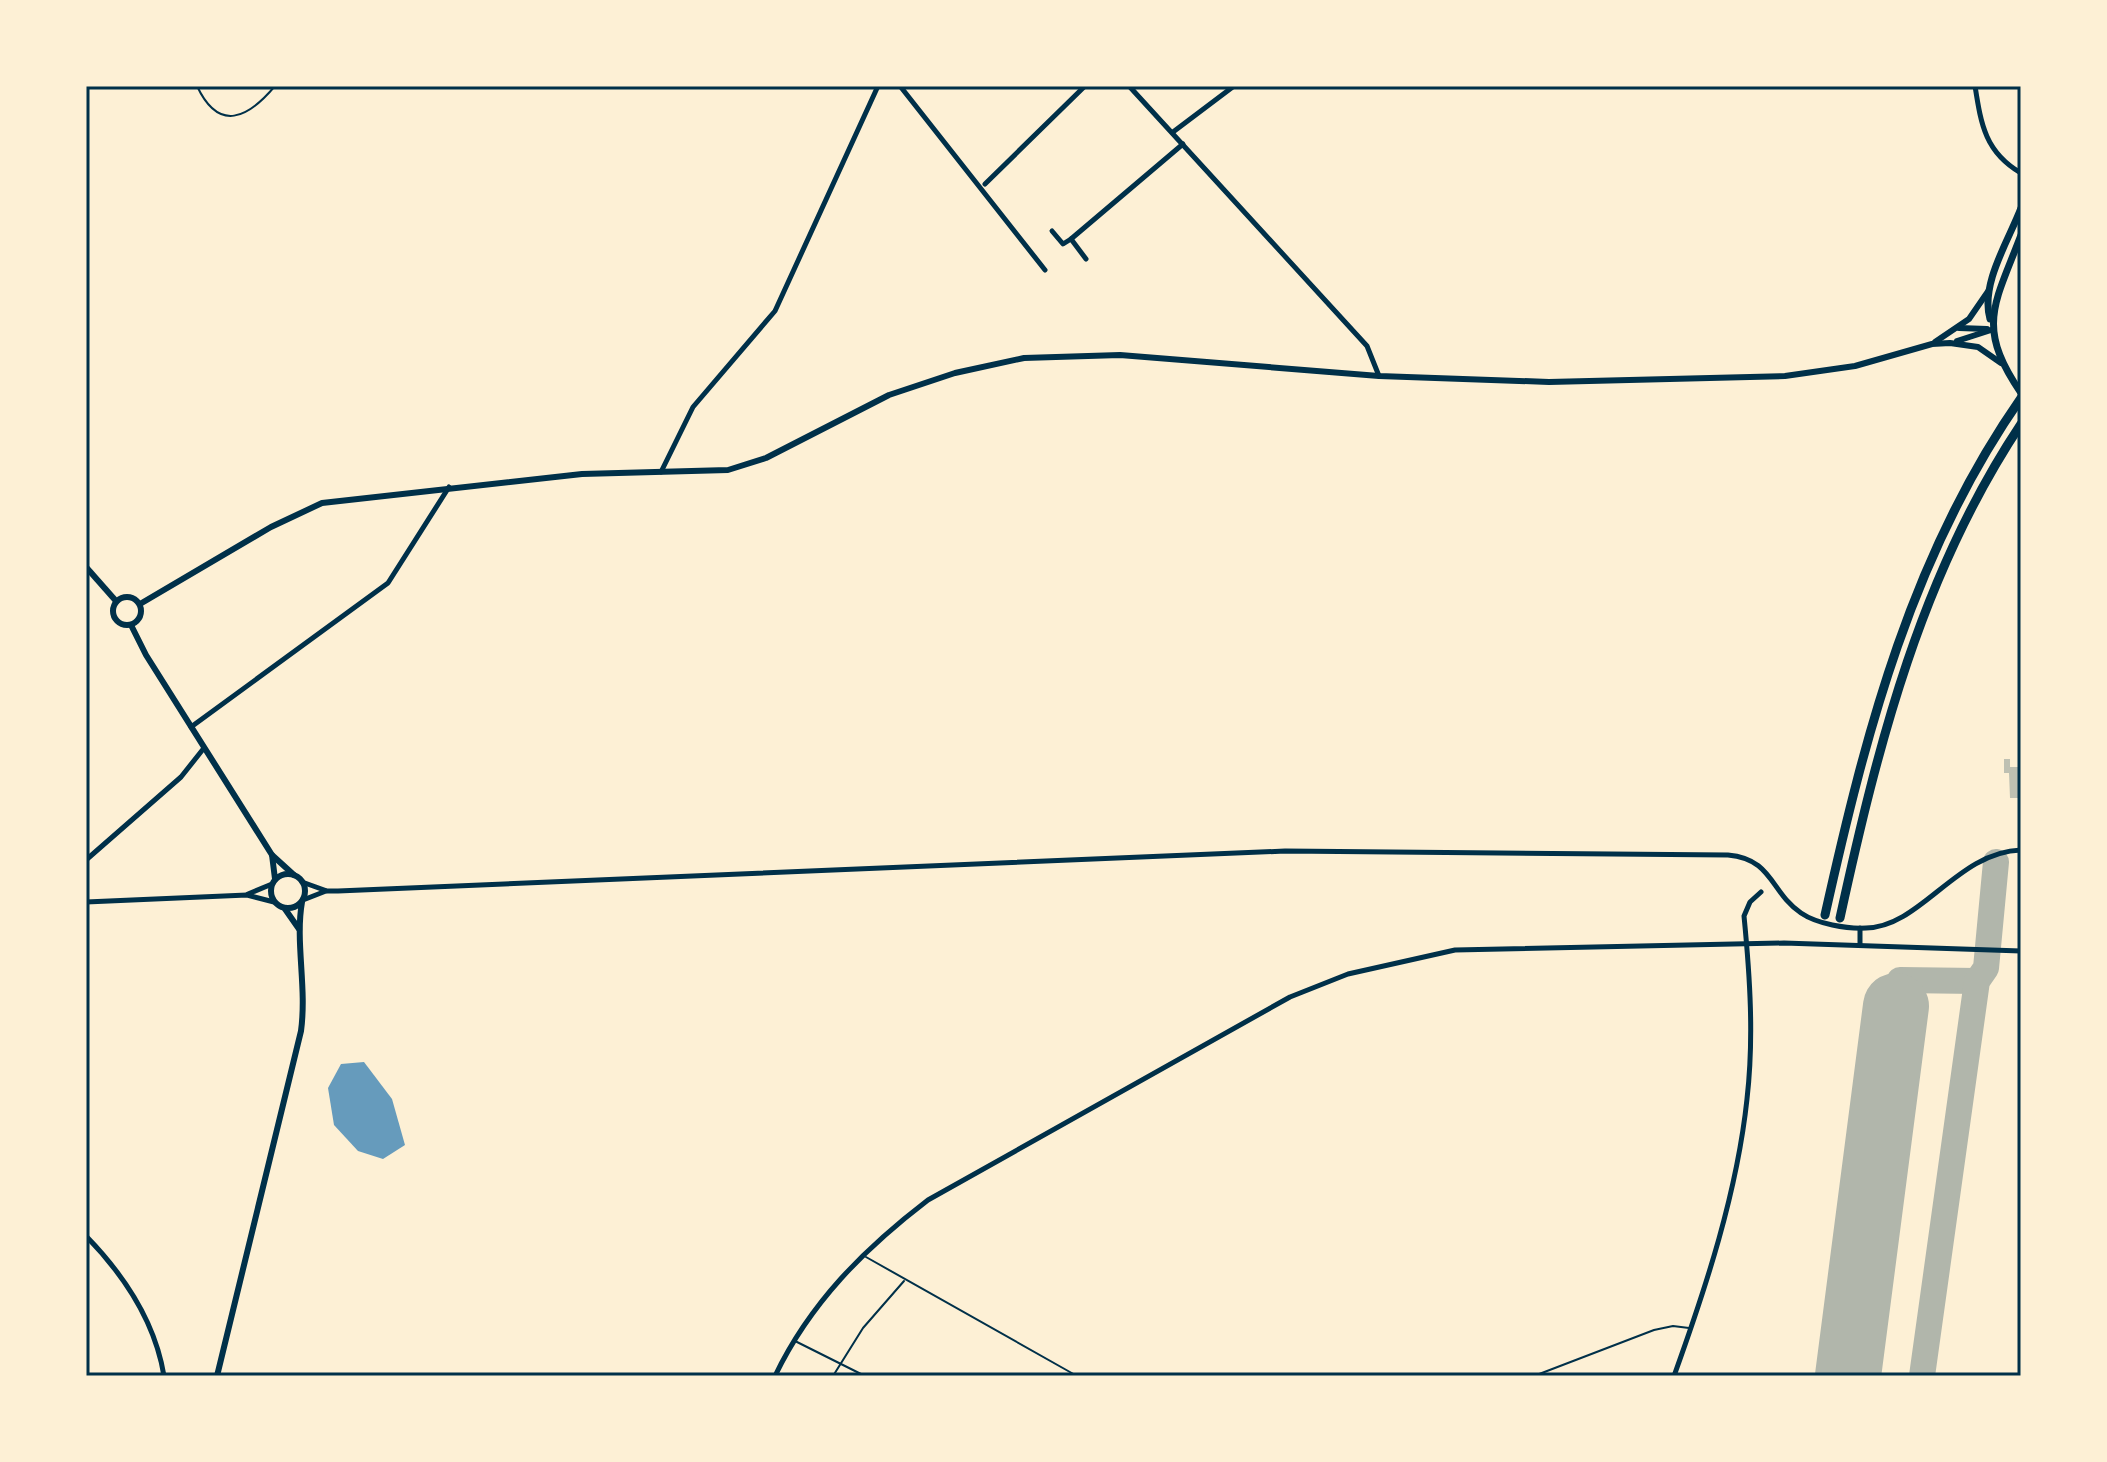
<svg xmlns="http://www.w3.org/2000/svg" width="2107" height="1462" viewBox="0 0 2107 1462" font-family="'Golos Text',sans-serif">
  <style>
    .water { fill: #669bbc }
    .lines { fill: none; stroke-linecap: round; stroke-linejoin: round }
    .taxiway { stroke: #b1b6ab; stroke-width: 26 }
    .runway { stroke: #b1b6ab; stroke-width: 66 }
    .building { fill: #bec0b2 }
    .path { stroke: #003049; stroke-width: 2 }
    .service { stroke: #003049; stroke-width: 2 }
    .minor { stroke: #003049; stroke-width: 5 }
    .tertiary { stroke: #003049; stroke-width: 6 }
    .secondary { stroke: #003049; stroke-width: 7 }
    .motorway { stroke: #003049; stroke-width: 9 }
    .neatline { fill: none; stroke: #003049; stroke-width: 3 }
  </style>
  <rect width="100%" height="100%" fill="#fdf0d5"/>
  <polygon class="water" points="364,1062 392,1099 405,1145 383,1159 358,1151 334,1125 328,1088 341,1064"/>
  <g class="lines">
    <g class="taxiway">
      <polyline points="1896,1006 1900,980 1977,981"/>
      <polyline points="1922,1376 1977,981 1986,968 1996,862"/>
    </g>
    <polyline class="runway" points="1848,1376 1896,1006"/>
  </g>
  <polygon class="building" points="2004,759 2010,759 2010,767 2021,767 2021,798 2010,798 2009,773 2004,773"/>
  <g class="lines">
    <path class="path" d="M197,86C219,133 248,118 275,86"/>
    <g class="service">
      <polyline points="866,1257 1077,1376"/>
      <polyline points="795,1341 865,1376"/>
      <polyline points="833,1376 863,1328 904,1281"/>
      <polyline points="1534,1376 1654,1330 1673,1326 1689,1328"/>
    </g>
    <g class="minor">
      <polyline points="900,86 1045,270"/>
      <polyline points="1129,86 1367,346 1379,376"/>
      <path d="M1975,86C1981,124 1985,152 2021,173"/>
      <polyline points="1173,132 1234,86"/>
      <polyline points="985,184 1085,86"/>
      <polyline points="1052,231 1063,244 1071,239 1183,144"/>
      <polyline points="1071,239 1086,259"/>
      <polyline points="661,472 693,407 775,311 878,86"/>
      <polyline points="191,727 388,583 449,487"/>
      <polyline points="86,860 181,777 204,748"/>
      <path d="M302,882L327,891H338L1285,851L1728,855C1773,859 1770,892 1801,913C1817,924 1847,929 1866,928C1921,927 1957,852 2021,850"/>
      <polyline points="248,894 272,884"/>
      <polyline points="303,900 326,891"/>
      <polyline points="86,902 247,895 274,902"/>
      <polyline points="1860,928 1860,944"/>
      <path d="M86,1236C124,1275 155,1321 164,1376"/>
      <path d="M775,1376C810,1303 864,1249 928,1200L1290,997L1348,974L1455,950L1784,943L2021,951"/>
      <path d="M1674,1376C1706,1287 1737,1193 1747,1099C1754,1038 1750,977 1744,916L1750,902L1761,892"/>
    </g>
    <g class="tertiary">
      <polyline points="1959,328 1987,329"/>
      <polyline points="1957,341 1991,330"/>
      <polyline points="1935,342 1969,319 1989,290"/>
      <polyline points="86,567 116,601"/>
      <circle cx="127" cy="611" r="14"/>
      <polyline points="140,604 271,527 322,503 582,474 728,470 766,458 889,395 955,373 1024,358 1120,355 1379,376 1549,382 1785,376 1855,366 1932,344 1950,343 1978,347 2001,363"/>
      <polyline points="131,625 146,655 272,855 294,875"/>
      <polyline points="272,855 275,879"/>
      <circle cx="288" cy="891" r="17"/>
      <polyline points="285,909 299,929"/>
      <path d="M217,1376L301,1031C307,987 295,942 302,902"/>
    </g>
    <g class="secondary">
      <path d="M2021,235C1995,304 1975,326 2021,393"/>
      <path d="M1990,319C1980,284 2009,240 2021,208"/>
    </g>
    <g class="motorway">
      <path d="M1825,915C1866,731 1912,554 2021,398"/>
      <path d="M1840,918C1878,744 1921,574 2021,424"/>
    </g>
  </g>
  <rect width="2107" height="1462" fill="none" stroke="#fdf0d5" stroke-width="176"/>
  <rect x="88" y="88" width="1931" height="1286" class="neatline"/>
</svg>
